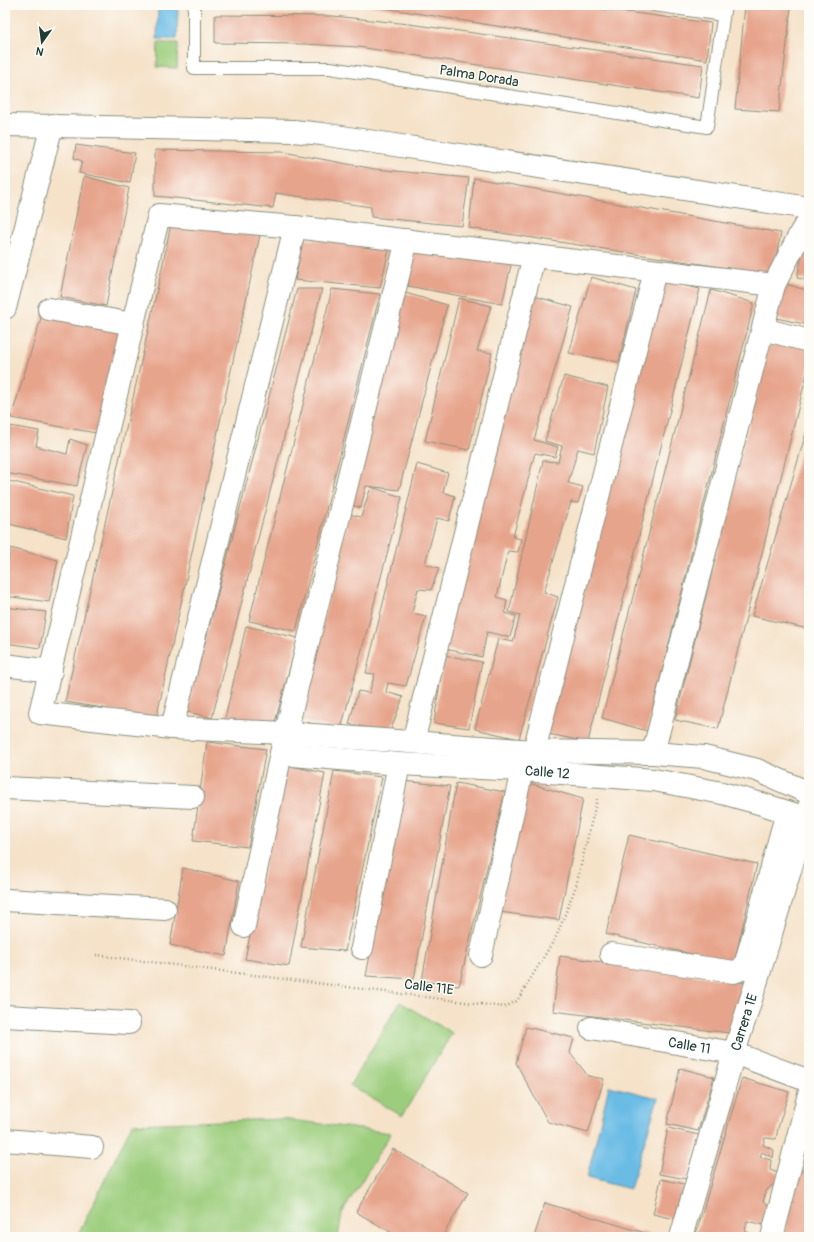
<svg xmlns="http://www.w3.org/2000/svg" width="814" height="1242" viewBox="0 0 814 1242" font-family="Pangolin,sans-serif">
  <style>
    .green { fill: #9ccd7d; stroke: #5e8558 }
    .water { fill: #6abce5; stroke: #447c8c }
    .building { fill: #e7a48c }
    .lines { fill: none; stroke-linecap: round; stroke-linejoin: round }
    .lane-casing { stroke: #8a907e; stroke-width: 14 }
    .street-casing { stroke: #8a907e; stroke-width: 24 }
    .path { stroke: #8a907e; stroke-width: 2.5; stroke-dasharray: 1 3; stroke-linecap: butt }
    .lane { stroke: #fff; stroke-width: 12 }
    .street { stroke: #fff; stroke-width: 22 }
    .labels { text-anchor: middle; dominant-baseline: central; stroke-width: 3; stroke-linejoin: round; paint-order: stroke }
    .street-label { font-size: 14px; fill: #1f3d34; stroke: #fdfcf7 }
  </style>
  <rect width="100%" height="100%" fill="#fdfcf7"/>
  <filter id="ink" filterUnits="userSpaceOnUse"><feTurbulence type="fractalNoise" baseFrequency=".025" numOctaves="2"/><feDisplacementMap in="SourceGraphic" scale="8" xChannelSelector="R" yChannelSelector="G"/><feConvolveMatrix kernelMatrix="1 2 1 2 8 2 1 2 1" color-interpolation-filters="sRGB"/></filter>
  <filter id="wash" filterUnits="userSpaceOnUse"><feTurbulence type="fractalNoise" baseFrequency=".012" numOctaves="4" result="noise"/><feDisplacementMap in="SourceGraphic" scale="16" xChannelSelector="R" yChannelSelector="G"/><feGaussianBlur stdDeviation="0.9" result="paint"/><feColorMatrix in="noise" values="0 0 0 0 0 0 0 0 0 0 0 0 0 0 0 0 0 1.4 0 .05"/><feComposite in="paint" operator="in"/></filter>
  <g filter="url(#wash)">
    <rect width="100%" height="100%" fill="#f5e2c9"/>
    <g class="green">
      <polygon points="158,43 178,43 177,68 157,67"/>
      <polygon points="400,1002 452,1033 402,1116 350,1085"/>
      <polygon points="283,1119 391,1133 342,1213 338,1237 77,1237 132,1124"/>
    </g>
    <g class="water">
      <polygon points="158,6 178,6 177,39 157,39"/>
      <polygon points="609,1086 658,1098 630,1189 587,1178"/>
    </g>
    <g id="blocks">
      <g class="building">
        <polygon points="366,5 572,5 711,23 707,60"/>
        <polygon points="745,5 771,5 791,8 779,112 735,109"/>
        <polygon points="215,15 333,16 409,24 703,65 699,98 358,47 304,44 215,43"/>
        <polygon points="76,145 135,153 130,183 79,173 82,161 74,158"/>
        <polygon points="155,150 283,152 375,169 469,178 462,226 371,217 371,207 276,193 273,208 155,196"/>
        <polygon points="84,176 129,188 106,306 60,297"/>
        <polygon points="474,178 781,233 772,275 469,228"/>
        <polygon points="171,223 260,235 156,720 103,708 65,702 162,268"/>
        <polygon points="303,239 390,246 380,288 295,280"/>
        <polygon points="804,245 809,246 809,280 797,278"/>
        <polygon points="414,247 512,261 502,304 408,286"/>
        <polygon points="591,277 636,290 619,362 569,353"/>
        <polygon points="660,280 700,289 588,742 543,733"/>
        <polygon points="783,283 809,291 809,325 776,318"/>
        <polygon points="297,289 322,289 212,718 187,712"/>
        <polygon points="332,289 380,294 296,631 249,621"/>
        <polygon points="711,290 754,303 647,731 602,718"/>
        <polygon points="402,292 447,305 399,490 366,486 361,508 349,504"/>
        <polygon points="534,296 573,307 534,440 558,447 555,457 535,453 513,537 521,539 518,552 508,551 497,597 507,600 505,613 516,616 510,637 487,632 482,657 441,648"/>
        <polygon points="459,298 491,306 477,351 492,353 469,450 425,441"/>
        <polygon points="44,308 121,328 96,433 11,418"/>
        <polygon points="770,339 809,347 809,365 718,729 675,720"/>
        <polygon points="564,376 608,387 594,453 578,449 568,483 583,487 578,503 571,502 544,592 558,597 519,739 475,729 498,639 513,642 520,615 509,612 543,461 558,462 562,446 545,441"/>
        <polygon points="809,423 809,623 808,629 752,616"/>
        <polygon points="10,426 39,431 36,446 67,454 70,439 87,445 77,486 5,473 5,445"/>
        <polygon points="417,464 448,473 443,492 455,496 449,521 437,518 425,564 439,568 431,590 418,589 412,613 426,616 406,686 388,683 386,692 403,697 390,732 349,724 358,691 369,693 375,674 366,673"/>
        <polygon points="5,480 73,496 66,538 5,523"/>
        <polygon points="371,487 402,497 341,729 299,721 349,514 361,517"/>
        <polygon points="10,548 58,560 49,602 5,596 5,569 7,569"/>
        <polygon points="5,607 46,612 40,648 5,643"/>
        <polygon points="246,626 298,638 273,729 225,719"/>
        <polygon points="444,655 482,662 469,728 434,723"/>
        <polygon points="207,742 266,749 248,847 193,841"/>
        <polygon points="286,765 325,773 289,966 245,959"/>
        <polygon points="334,771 382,777 345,951 301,947"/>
        <polygon points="403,781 450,786 414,979 366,976"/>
        <polygon points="525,782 583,799 559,920 499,912"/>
        <polygon points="456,783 505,792 459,986 422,981"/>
        <polygon points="629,835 757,864 734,964 606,934"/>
        <polygon points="183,868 239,881 226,956 170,945"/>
        <polygon points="560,956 748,983 729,1033 553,1011"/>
        <polygon points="526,1027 574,1038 570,1053 588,1076 604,1079 588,1133 548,1122 516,1063"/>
        <polygon points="680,1068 714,1077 698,1131 667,1124"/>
        <polygon points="742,1078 789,1092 778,1128 776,1139 765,1138 763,1145 774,1150 773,1158 762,1152 760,1157 771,1160 770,1170 778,1173 777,1181 766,1191 763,1202 772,1208 768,1226 747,1221 745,1231 752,1235 752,1237 695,1237"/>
        <polygon points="668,1128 699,1135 687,1179 659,1174"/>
        <polygon points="393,1149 468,1193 442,1237 399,1237 356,1212"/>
        <polygon points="800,1169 809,1172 809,1237 783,1237"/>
        <polygon points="661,1179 684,1184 675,1219 653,1214"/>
        <polygon points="545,1203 658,1237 534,1237"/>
      </g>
    </g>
  </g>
  <g filter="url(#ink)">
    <use href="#blocks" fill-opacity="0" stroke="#8a907e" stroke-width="1"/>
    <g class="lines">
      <g class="lane-casing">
        <g id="lane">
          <polyline points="194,5 194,68 330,68 707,127 725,5"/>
          <polyline points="654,5 723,15"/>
        </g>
      </g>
      <g class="street-casing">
        <g id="street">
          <polyline points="5,125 293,131 322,134 809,208"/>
          <polyline points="774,285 295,227 159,215 40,713 172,728 286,733 534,751 653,753 704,757 757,770 809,793"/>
          <polyline points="5,308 52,125"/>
          <polyline points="49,309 133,324"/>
          <polyline points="763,329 809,341"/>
          <polyline points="5,665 51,671"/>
          <polyline points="172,728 295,227"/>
          <polyline points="413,742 534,256"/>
          <polyline points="534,751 655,271"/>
          <polyline points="653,753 774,285 801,232 809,220"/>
          <path id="s1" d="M281,754L399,764L522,770L654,780L722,793L762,804L809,819"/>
          <polyline points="5,788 193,797"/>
          <polyline points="5,900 165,909"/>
          <polyline points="244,926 283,744 407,240"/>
          <polyline points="362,948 399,764"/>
          <polyline points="611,954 734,972 742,969 746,962 787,812"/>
          <polyline points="481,955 522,770"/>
          <polyline points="5,1016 129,1023"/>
          <path id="s2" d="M591,1028L734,1053L809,1081"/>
          <polyline points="5,1140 92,1147"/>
          <path id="s3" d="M681,1237L734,1053L758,977L809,807"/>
          <polyline points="772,1237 809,1094"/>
        </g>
      </g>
      <polyline class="path" points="96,955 504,1007 517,1001 557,935 576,886 597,799"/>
      <use href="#lane" class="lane"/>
      <use href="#street" class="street"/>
    </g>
  </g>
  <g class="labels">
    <g class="street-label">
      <text transform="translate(479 76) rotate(9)">Palma Dorada</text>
      <text stroke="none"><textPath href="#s1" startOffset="267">Calle 12</textPath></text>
      <text transform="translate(429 987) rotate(7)">Calle 11E</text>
      <text stroke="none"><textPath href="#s3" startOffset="224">Carrera 1E</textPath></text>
      <text stroke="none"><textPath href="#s2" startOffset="100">Calle 11</textPath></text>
    </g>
  </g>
  <rect width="814" height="1242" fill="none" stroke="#fdfcf7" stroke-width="20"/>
  <g transform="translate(42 42) rotate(194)" stroke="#fdfcf7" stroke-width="3" paint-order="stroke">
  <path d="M0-3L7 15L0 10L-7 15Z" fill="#1f3d34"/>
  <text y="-6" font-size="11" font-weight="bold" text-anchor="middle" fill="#1f3d34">N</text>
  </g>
</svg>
